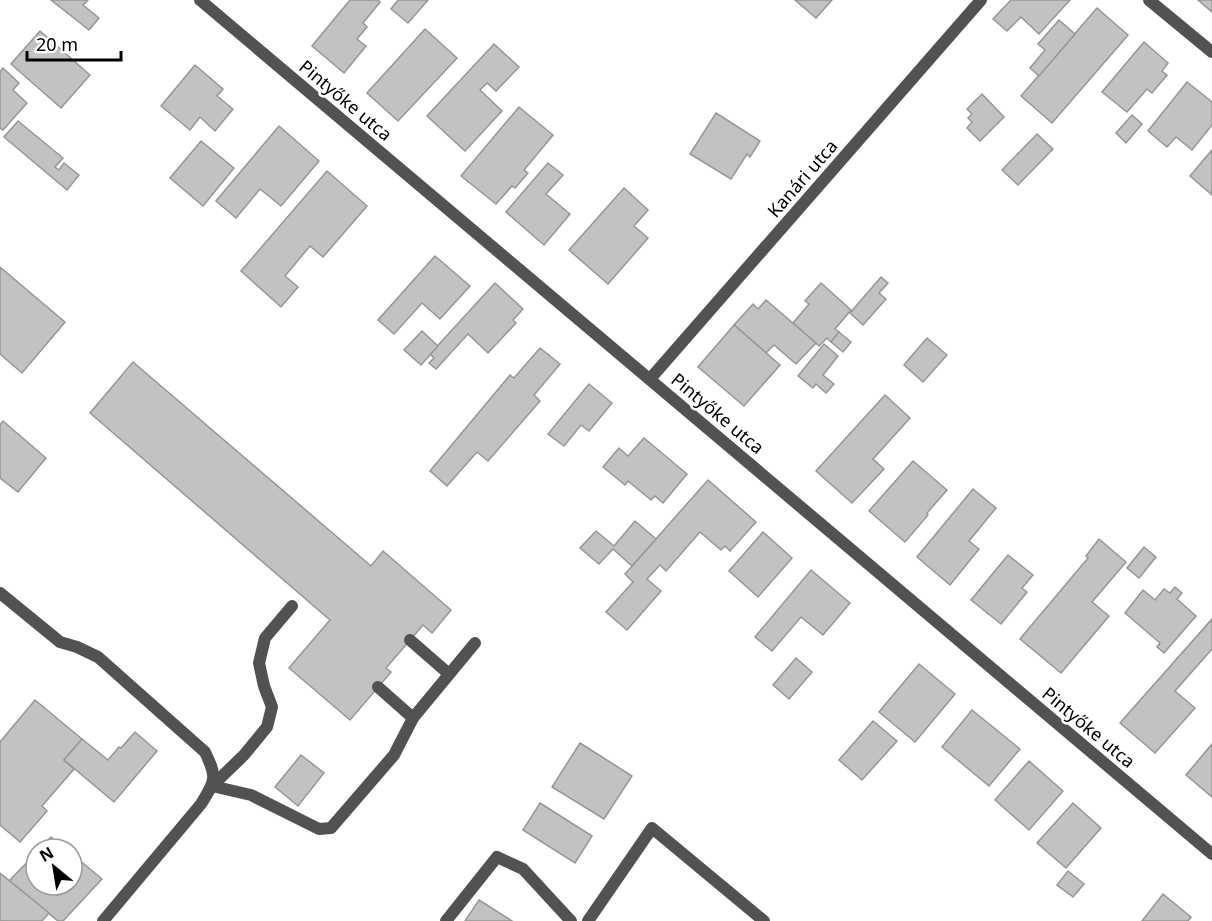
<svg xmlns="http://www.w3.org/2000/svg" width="1212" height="921" viewBox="0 0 1212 921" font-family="'Noto Sans',sans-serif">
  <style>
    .building { fill: #c2c2c2; stroke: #969696; stroke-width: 1.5 }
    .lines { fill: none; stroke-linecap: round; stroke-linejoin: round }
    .lane { stroke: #525252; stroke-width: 12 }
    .street { stroke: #525252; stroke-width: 12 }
    .labels { text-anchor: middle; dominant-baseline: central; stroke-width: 5; stroke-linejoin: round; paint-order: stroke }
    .street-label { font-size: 18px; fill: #000; stroke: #fff }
  </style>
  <rect width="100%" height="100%" fill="#fff"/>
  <g class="building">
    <polygon points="51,0 88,0 83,5 99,18 89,30"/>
    <polygon points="350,0 378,0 380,2 363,23 367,27 357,39 366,46 344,73 312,46"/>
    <polygon points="398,0 428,0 408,23 391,9"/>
    <polygon points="795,0 832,0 816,18"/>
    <polygon points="1011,0 1070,0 1039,34 1021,17 1007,31 993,19"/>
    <polygon points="1198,0 1212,0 1212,12"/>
    <polygon points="1097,8 1128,35 1052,123 1021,96"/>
    <polygon points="1059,20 1075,34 1039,76 1030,68 1045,50 1038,44"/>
    <polygon points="425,29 457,58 398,121 367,93"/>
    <polygon points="40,31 90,75 61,108 11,64"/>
    <polygon points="1144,42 1168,63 1162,71 1167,75 1152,93 1147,89 1127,112 1102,92"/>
    <polygon points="494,44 519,67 496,91 487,83 480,90 502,111 465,151 427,116"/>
    <polygon points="195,65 223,89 217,96 233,109 215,131 200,117 190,130 161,106"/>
    <polygon points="3,68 19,83 13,90 27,103 3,130 0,128 0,72"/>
    <polygon points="1187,82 1212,102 1212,125 1192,150 1176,137 1167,147 1148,131"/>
    <polygon points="982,94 1004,117 980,141 967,128 972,122 968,118 972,114 967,109"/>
    <polygon points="519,107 553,135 524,170 528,173 515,188 512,186 496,204 461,176"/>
    <polygon points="716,113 760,141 750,157 747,154 731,179 690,154"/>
    <polygon points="1132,115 1142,124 1126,143 1116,133"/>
    <polygon points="18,121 63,158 55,167 59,170 64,163 79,175 67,190 4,137"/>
    <polygon points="279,126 319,161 281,206 260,189 236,218 216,201"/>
    <polygon points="1037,134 1053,149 1018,185 1002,170"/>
    <polygon points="201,141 234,168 203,206 170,178"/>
    <polygon points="1212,150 1212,195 1190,176"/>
    <polygon points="548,163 563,175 546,194 570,214 544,245 506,212"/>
    <polygon points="327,171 367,206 323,257 310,246 285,276 298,287 281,307 241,271"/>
    <polygon points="624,188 648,210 634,226 648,238 608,284 569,250"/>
    <polygon points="435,256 470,286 440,319 422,303 394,334 378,320"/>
    <polygon points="0,267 65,322 22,373 0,354"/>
    <polygon points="881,277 888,283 879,293 886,299 863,325 850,313"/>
    <polygon points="495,283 523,309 513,320 516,323 488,353 468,334 436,369 429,363 434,358 430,354"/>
    <polygon points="821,283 851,310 835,329 839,332 831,342 827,338 819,346 793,323 809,304 805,301"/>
    <polygon points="766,300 816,343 796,364 774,345 766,353 734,325 753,304 758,309"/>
    <polygon points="734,325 780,365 744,406 698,367"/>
    <polygon points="422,331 438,346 421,365 404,350"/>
    <polygon points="839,332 851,342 843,352 831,342"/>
    <polygon points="927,338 947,355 923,382 904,365"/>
    <polygon points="824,344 838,356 823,375 834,384 826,393 816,384 813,388 798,376"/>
    <polygon points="540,348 560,364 534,395 540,401 488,461 477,452 447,486 430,471 510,375 514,378"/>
    <polygon points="133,362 371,566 383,551 451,610 432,633 423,625 386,668 391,672 350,720 289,668 330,620 90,413"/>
    <polygon points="589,384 612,403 589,431 581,425 564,446 548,434"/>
    <polygon points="885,395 910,418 873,459 884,469 852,503 816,471"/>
    <polygon points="3,421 46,458 18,492 0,478 0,425"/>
    <polygon points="644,438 687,474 663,503 655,496 651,500 628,481 625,485 603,467 619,448 628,456"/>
    <polygon points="913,461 947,490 927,513 928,515 905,542 869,511"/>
    <polygon points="708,480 756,522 730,551 725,546 721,550 700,532 666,571 660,565 647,579 661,591 627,630 606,612 633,582 625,574"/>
    <polygon points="973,489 996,508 969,541 979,549 950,585 917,557"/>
    <polygon points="635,521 656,539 632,566 613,549 599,564 580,548 596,531 614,546"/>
    <polygon points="763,532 792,558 758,597 729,571"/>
    <polygon points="1099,539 1126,562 1092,602 1109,616 1061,673 1020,639 1088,558 1086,556"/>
    <polygon points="1144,547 1156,557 1139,578 1127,568"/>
    <polygon points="1008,555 1033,575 1022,588 1027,592 1001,624 971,600"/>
    <polygon points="811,570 850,603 823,635 801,617 772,651 755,637"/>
    <polygon points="1175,587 1182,593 1177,599 1196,616 1164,653 1157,647 1160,643 1125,613 1143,590 1155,600 1164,589 1170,593"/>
    <polygon points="1212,619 1212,649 1175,691 1195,708 1155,753 1120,723"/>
    <polygon points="796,658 812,672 789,699 773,685"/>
    <polygon points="919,664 955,694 915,742 879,712"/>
    <polygon points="35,700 82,739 64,760 74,769 42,806 47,811 20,842 0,825 0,742"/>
    <polygon points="972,710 1020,749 989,786 942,747"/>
    <polygon points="873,721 897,741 862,780 839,760"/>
    <polygon points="135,732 157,751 114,802 64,760 82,739 108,760 119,747 121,748"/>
    <polygon points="580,743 632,776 604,819 552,787"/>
    <polygon points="1212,744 1212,797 1186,775"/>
    <polygon points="301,755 324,773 298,806 275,787"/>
    <polygon points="1029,761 1063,791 1029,830 995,800"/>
    <polygon points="540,803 592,836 575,863 523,830"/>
    <polygon points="1073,803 1101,828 1066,868 1037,843"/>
    <polygon points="51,837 66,849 39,849"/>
    <polygon points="36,853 36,885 72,885 72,854 102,879 63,921 58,921 9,881"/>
    <polygon points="1068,871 1084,884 1073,897 1057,885"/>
    <polygon points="0,873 49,913 42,921 0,921"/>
    <polygon points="1163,894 1191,917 1188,921 1142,921"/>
    <polygon points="479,900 512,921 465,921"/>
  </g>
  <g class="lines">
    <g class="lane">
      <path d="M0,593L60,642L77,647L98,657L205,752C217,777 216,780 201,804L103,921"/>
      <polyline points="410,640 449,674"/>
      <polyline points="378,687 413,718"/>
      <polyline points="212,786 251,795 319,829 331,828 394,755 413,718 475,643"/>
      <polyline points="212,786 244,755 267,727 272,707 264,686 259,663 265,638 292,606"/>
      <polyline points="446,921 497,857 523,869 571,921"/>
      <polyline points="588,921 652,828 764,921"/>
    </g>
    <g class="street">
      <polyline points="200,0 1212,854"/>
      <polyline points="1149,0 1212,52"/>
      <polyline points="650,379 981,0"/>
    </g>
  </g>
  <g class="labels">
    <g class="street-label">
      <text transform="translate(346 100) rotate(40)">Pintyőke utca</text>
      <text transform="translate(802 178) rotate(-49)">Kanári utca</text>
      <text transform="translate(718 413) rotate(40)">Pintyőke utca</text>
      <text transform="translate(1089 727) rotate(40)">Pintyőke utca</text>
    </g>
  </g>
  <g transform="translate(54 867) rotate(330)"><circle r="28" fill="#ffffff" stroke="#999999" stroke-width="1.5"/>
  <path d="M0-4.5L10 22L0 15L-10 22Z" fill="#000000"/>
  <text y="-9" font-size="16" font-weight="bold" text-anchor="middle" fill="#000000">N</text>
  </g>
  <path d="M27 51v9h94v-9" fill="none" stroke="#000000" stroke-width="3"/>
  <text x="36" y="51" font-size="18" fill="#000000" stroke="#ffffff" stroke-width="4.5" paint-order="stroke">20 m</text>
</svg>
